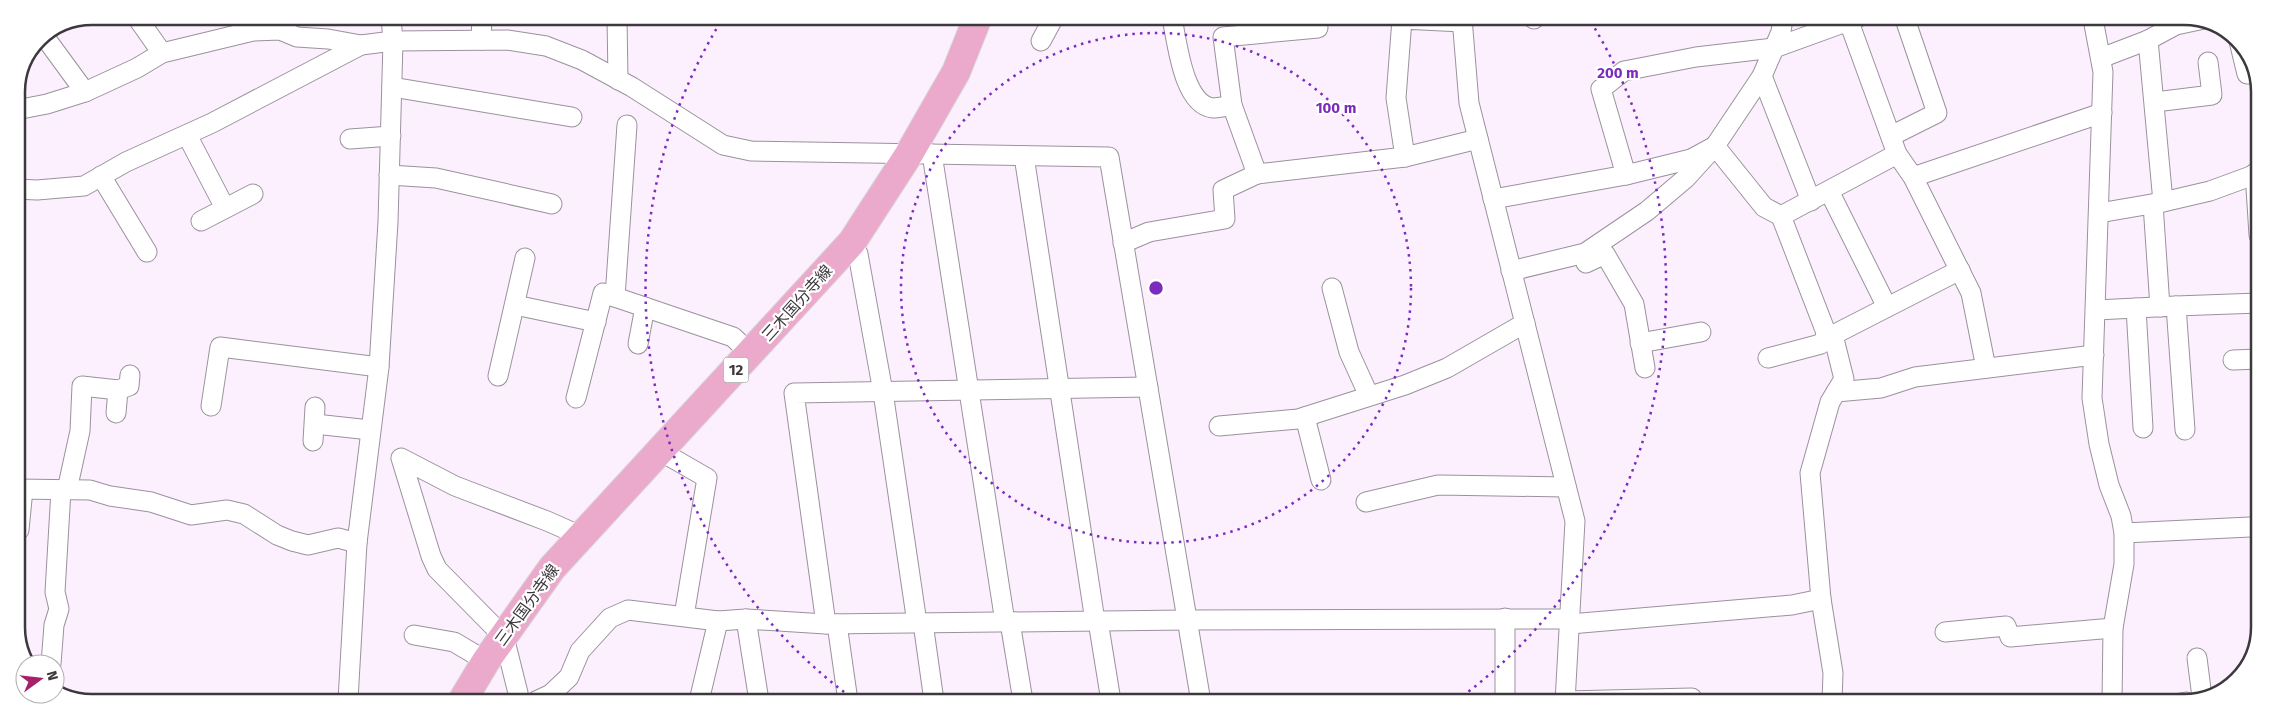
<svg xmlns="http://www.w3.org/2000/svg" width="2276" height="719" viewBox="0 0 2276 719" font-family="'Fira Sans','Noto Sans JP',sans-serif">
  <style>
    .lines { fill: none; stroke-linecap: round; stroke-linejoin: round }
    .minor-casing { stroke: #9b919d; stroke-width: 21 }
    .primary-casing { stroke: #d8d7d8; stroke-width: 30 }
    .minor { stroke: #fff; stroke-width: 19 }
    .primary { stroke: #ebaacb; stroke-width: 28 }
    .ring { fill: none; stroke: #7b2cbf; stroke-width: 2.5; stroke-dasharray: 2.5 5 }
    .labels { text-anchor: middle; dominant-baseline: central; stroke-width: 4.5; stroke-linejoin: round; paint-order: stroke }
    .shield { fill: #fff; stroke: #777478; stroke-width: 1 }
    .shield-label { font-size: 15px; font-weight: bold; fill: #3d383e }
    .street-label { font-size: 16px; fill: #3d383e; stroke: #fff }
    .rim { fill: none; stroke: #3d383e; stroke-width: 2.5 }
    .centre { fill: #7b2cbf; stroke: #fff; stroke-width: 2.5 }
    .ring-label { font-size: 15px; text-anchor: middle; font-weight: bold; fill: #7b2cbf; stroke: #fff; stroke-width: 4.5; stroke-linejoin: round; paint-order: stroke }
  </style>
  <rect width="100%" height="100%" fill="#fcf0fe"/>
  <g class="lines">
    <g class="minor-casing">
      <g id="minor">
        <polyline points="136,16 162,53"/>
        <polyline points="617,17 618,80"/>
        <path d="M1172,18C1177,41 1183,105 1213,108C1219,108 1226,106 1232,105"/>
        <polyline points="1462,18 1469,103 1575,521 1565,702"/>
        <polyline points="1534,18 1534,19"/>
        <polyline points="2093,19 2103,72 2092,398 2099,444 2109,485 2121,516 2124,533 2124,564 2113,628 2112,703"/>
        <polyline points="1849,22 1897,154 1913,177 1971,293 1986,368"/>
        <polyline points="44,36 85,92"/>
        <polyline points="481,40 482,17"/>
        <polyline points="2148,40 2163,202"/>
        <polyline points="1041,41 1054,17"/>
        <polyline points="2239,41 2247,74 2254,73"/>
        <polyline points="2101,58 2148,40 2176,25 2204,19"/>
        <polyline points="1762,76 1811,201"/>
        <polyline points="392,87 572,117"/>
        <polyline points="2155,102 2212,95 2208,62"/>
        <polyline points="16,110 47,104 85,92 137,68 162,53 253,31 280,30 297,37 328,39 361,45 393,41 507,40 546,46 582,60 632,87 723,145 751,151 1109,157 1201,702"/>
        <polyline points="187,135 225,208"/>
        <polyline points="1891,136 1937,113 1905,19"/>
        <polyline points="350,139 391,136"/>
        <polyline points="1715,146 1691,159 1626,175 1601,89 1624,71 1696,57 1774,48 1857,18"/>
        <polyline points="1715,146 1764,207 1781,216"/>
        <polyline points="932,154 1005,622"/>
        <polyline points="1897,154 1781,216 1827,335 1833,335 1960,270"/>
        <polyline points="1024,156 1095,621"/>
        <polyline points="1405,157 1396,98 1402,19 1462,22"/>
        <polyline points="2255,173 2259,235"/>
        <polyline points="1257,174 1405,157 1478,139"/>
        <polyline points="389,175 436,178 552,204"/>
        <polyline points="101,176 147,252"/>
        <polyline points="1913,177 2102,113"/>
        <polyline points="16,189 37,190 84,186 126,162 212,123 361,45"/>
        <polyline points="1829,191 1887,307"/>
        <polyline points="1493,199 1626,175"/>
        <polyline points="2153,204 2160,307"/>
        <polyline points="2099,213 2163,202 2210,191 2259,173"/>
        <polyline points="201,221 253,194"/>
        <polyline points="852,242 858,254 883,392 917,623"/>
        <polyline points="1123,243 1149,232 1225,219 1223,190 1257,174 1232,105 1223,37 1318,28"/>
        <polyline points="1586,263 1605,254 1634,304 1645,368"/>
        <polyline points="1511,271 1585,253 1647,211 1686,178 1715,146 1762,76 1781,32 1783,18"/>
        <polyline points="1332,288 1349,352 1369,396"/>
        <polyline points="615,297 627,125"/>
        <polyline points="515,305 596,322"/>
        <polyline points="2176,306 2259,303"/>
        <polyline points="2136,308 2143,428"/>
        <polyline points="2096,310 2176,306 2185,430"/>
        <polyline points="1640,343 1701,332"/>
        <polyline points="638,344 645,307"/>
        <polyline points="1768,358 1821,344 1827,335"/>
        <polyline points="2233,360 2258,359"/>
        <polyline points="498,376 525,258"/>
        <polyline points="1836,392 1881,388 1915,377 2094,355"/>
        <polyline points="576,398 603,293 733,337 751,354"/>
        <polyline points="211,406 220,347 379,367"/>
        <polyline points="116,413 118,390"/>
        <polyline points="1305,417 1321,480"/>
        <polyline points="315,424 370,430"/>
        <polyline points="1219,426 1298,419 1405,385 1447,368 1525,323"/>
        <polyline points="313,441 315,407"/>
        <polyline points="660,451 707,478 684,616"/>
        <polyline points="16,489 90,490 110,496 151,502 191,515 227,510 244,514 277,535 292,541 308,545 338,538 357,543"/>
        <polyline points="67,490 80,431 82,386 118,390 129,386 130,375"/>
        <polyline points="1366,502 1438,485 1566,487"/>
        <polyline points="19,530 23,489"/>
        <polyline points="2124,533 2250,527"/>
        <polyline points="1505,618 1505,702"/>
        <polyline points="746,619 759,701"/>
        <polyline points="1098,621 1111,701"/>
        <polyline points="1010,622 1023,701"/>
        <polyline points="923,623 934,701"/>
        <polyline points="826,624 794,393 1148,387"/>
        <polyline points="837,624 848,701"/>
        <polyline points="1570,624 1792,605 1821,599"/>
        <polyline points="1945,632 2006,626 2010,637 2113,628"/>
        <polyline points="414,635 454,642 486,661"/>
        <polyline points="2197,658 2202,697"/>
        <polyline points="51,664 54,625 59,609 55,592 61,490"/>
        <polyline points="518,693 504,637 437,569 431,556 401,458 455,486 547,521 581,536"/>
        <polyline points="348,700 357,543 379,367 388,222 393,41 391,17"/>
        <polyline points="536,701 551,694 569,677 580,651 610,618 628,610 718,621 746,619 826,624 1187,620 1570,619"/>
        <polyline points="699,701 718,621"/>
        <polyline points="1565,701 1692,698"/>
        <polyline points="1832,702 1833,673 1821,599 1810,473 1830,402 1844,379 1833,335"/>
        <polyline points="2180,703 2186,702"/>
      </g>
    </g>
    <g class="primary-casing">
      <polyline id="primary" points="462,701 486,661 552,568 852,242 909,154 956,72 978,17"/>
    </g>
    <use href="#minor" class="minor"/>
    <use href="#primary" class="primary"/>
  </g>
  <g class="ring">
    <circle cx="1156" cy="288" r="255"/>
    <path d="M856 701A510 510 0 0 1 723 18M1591 22A510 510 0 0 1 1456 701"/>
  </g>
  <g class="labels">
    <rect class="shield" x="723.5" y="357.5" width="25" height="25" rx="4"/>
    <g class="shield-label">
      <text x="736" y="370">12</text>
    </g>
    <g class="street-label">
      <text transform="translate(797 303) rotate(-48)">三木国分寺線</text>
      <text transform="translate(527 605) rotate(-54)">三木国分寺線</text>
    </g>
  </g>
  <path d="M0 0H2276V719H0ZM92 25H2184A67 67 0 0 1 2251 92V627A67 67 0 0 1 2184 694H92A67 67 0 0 1 25 627V92A67 67 0 0 1 92 25Z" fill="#fff" fill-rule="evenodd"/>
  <path class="rim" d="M92 25H2184A67 67 0 0 1 2251 92V627A67 67 0 0 1 2184 694H92A67 67 0 0 1 25 627V92A67 67 0 0 1 92 25Z"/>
  <circle cx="1156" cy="288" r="8" class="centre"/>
  <g class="ring-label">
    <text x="1618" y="78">200 m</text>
    <text x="1336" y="113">100 m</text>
  </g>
  <g transform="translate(40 679) rotate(75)"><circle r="24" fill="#ffffff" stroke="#b1afb2"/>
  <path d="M0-4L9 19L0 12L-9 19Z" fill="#a6206a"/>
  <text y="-8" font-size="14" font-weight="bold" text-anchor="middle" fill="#3d383e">N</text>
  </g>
</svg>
